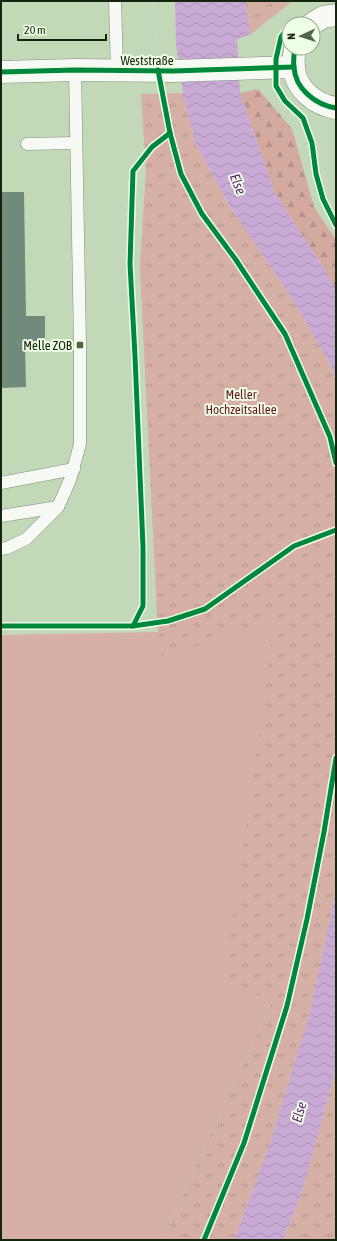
<svg xmlns="http://www.w3.org/2000/svg" width="337" height="1241" viewBox="0 0 337 1241" font-family="'Asap Condensed',sans-serif">
  <style>
    .green { fill: #d6b0a5 }
    .forest { fill: url(#forest-firs) }
    .park { fill: url(#park-tufts) }
    .water { fill: url(#water-waves) }
    .building { fill: #718a7b }
    .lines { fill: none; stroke-linecap: round; stroke-linejoin: round }
    .service-casing { stroke: #7f9077; stroke-width: 13 }
    .tertiary-casing { stroke: #7f9077; stroke-width: 23 }
    .path { stroke: #cdd5ca; stroke-width: 2.5; stroke-dasharray: 2 3; stroke-linecap: butt }
    .service { stroke: #f6f9f4; stroke-width: 12 }
    .tertiary { stroke: #f6f9f4; stroke-width: 22 }
    .cycleway-casing { stroke: #eeffe6; stroke-width: 8 }
    .cycleway { stroke: #00873e; stroke-width: 5 }
    .poi-dot { fill: #526348; stroke: #eeffe6; stroke-width: 1.5 }
    .labels { text-anchor: middle; dominant-baseline: central; stroke-width: 4; stroke-linejoin: round; paint-order: stroke }
    .street-label { font-size: 13px; fill: #15240d; stroke: #eeffe6 }
    .poi-label { font-size: 13px; fill: #15240d; stroke: #eeffe6; text-anchor: end }
    .park-label { font-size: 13px; fill: #6d1626; stroke: #eeffe6 }
    .water-label { font-size: 14px; font-style: italic; fill: #601f77; stroke: #eeffe6 }
  </style>
  <defs>
    <pattern id="forest-firs" width="22" height="20" patternUnits="userSpaceOnUse"><rect width="22" height="20" fill="#d4a99e"/><path d="M5 1l3.5 6h-7zM16 11l3.5 6h-7z" fill="#b59187"/></pattern>
    <pattern id="park-tufts" width="24" height="20" patternUnits="userSpaceOnUse"><rect width="24" height="20" fill="#d6b0a5"/><path d="M3 7l-1-3M5 7V3M7 7l1-3M15 17l-1-3M17 17v-4M19 17l1-3" fill="none" stroke="#b7978d"/></pattern>
    <pattern id="water-waves" width="16" height="10" patternUnits="userSpaceOnUse"><rect width="16" height="10" fill="#c8aad4"/><path d="M0 5q4-4 8 0t8 0" fill="none" stroke="#ab92b5"/></pattern>
  </defs>
  <rect width="100%" height="100%" fill="#c2d8b7"/>
  <polygon class="green" points="146,172 281,378 272,1001 162,1240 1,1240 1,635 158,632 140,267"/>
  <polygon class="forest" points="258,89 292,129 314,207 336,240 336,291 327,273 275,193 240,93"/>
  <g class="park">
    <polygon points="246,1 290,1 290,3 250,35"/>
    <polygon points="183,93 195,143 230,207 291,297 329,362 336,379 336,890 309,1016 269,1146 234,1240 162,1240 272,1001 224,981 275,619 162,658 158,632 140,267 146,172 141,94"/>
    <polygon points="336,1068 336,1240 283,1240 303,1189"/>
  </g>
  <g class="water">
    <polygon points="175,1 246,1 250,35 237,39 240,93 275,193 327,273 336,291 336,379 329,362 291,297 230,207 195,143 183,93 176,44"/>
    <polygon points="336,890 336,1068 303,1189 283,1240 234,1240 269,1146 309,1016"/>
  </g>
  <polygon class="building" points="1,192 24,192 26,316 45,316 45,345 25,345 26,387 1,388"/>
  <g class="lines">
    <g class="service-casing">
      <g id="service">
        <polyline points="115,1 117,71"/>
        <polyline points="27,144 76,143"/>
        <polyline points="1,483 74,469"/>
        <polyline points="1,516 58,507"/>
        <polyline points="1,549 7,548 26,539 58,507 70,480 80,444 80,345 75,70"/>
      </g>
    </g>
    <g class="tertiary-casing">
      <g id="tertiary">
        <polyline points="312,24 323,17 336,15"/>
        <path d="M295,48C294,54 293,61 294,67C295,89 316,105 336,108"/>
        <polyline points="1,72 75,70 173,71 294,67"/>
      </g>
    </g>
    <g class="path">
      <polyline points="153,1 156,44"/>
      <polyline points="313,147 336,146"/>
    </g>
    <use href="#service" class="service"/>
    <use href="#tertiary" class="tertiary"/>
    <g class="cycleway-casing">
      <g id="cycleway">
        <polyline points="289,26 281,37 276,59 276,86 285,101 303,118 312,143 316,174 323,199 336,225"/>
        <path d="M295,48C294,54 293,61 294,67C295,89 316,105 336,108"/>
        <polyline points="158,70 170,133 181,174 202,214 236,260 285,334 330,437 336,463"/>
        <polyline points="1,72 75,70 173,71 294,67"/>
        <polyline points="1,626 133,626 168,621 205,609 294,546 336,530"/>
        <polyline points="133,626 143,606 143,547 135,356 130,264 133,171 152,147 170,133"/>
        <polyline points="204,1240 244,1143 287,1006 307,919 324,832 336,758"/>
      </g>
    </g>
    <use href="#cycleway" class="cycleway"/>
  </g>
  <rect class="poi-dot" x="76" y="341" width="8" height="8" rx="2"/>
  <g class="labels">
    <g class="street-label">
      <text x="147" y="60">Weststraße</text>
    </g>
    <g class="poi-label">
      <text x="72" y="345">Melle ZOB</text>
    </g>
    <g class="park-label">
      <text x="241" y="394">Meller<tspan x="241" dy="15">Hochzeitsallee</tspan></text>
    </g>
    <g class="water-label">
      <text transform="translate(238 184) rotate(68)">Else</text>
      <text transform="translate(299 1112) rotate(-74)">Else</text>
    </g>
  </g>
  <rect width="337" height="1241" fill="none" stroke="#15240d" stroke-width="4"/>
  <g transform="translate(301 36) rotate(267)"><circle r="19" fill="#eeffe6" stroke="#97a78f"/>
  <path d="M0-3L7 15L0 10L-7 15Z" fill="#526348"/>
  <text y="-6" font-size="11" font-weight="bold" text-anchor="middle" fill="#15240d">N</text>
  </g>
  <path d="M18 34v6h88v-6" fill="none" stroke="#15240d" stroke-width="2"/>
  <text x="24" y="34" font-size="12" fill="#15240d" stroke="#eeffe6" stroke-width="3" paint-order="stroke">20 m</text>
</svg>
